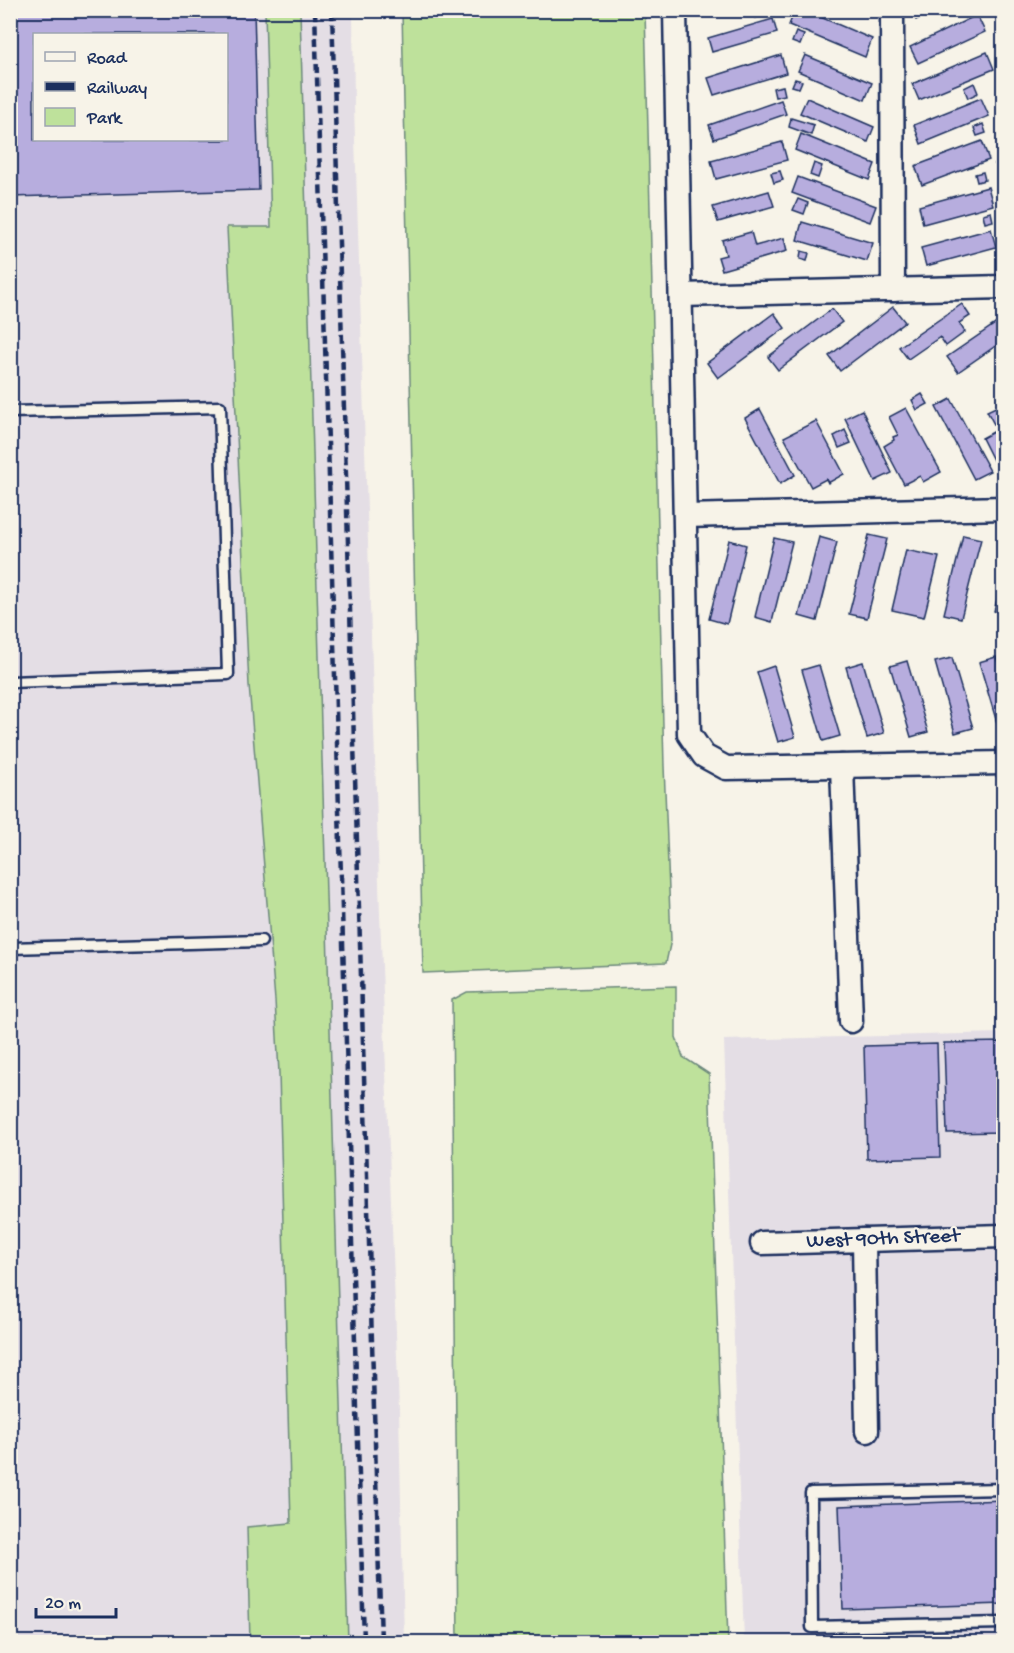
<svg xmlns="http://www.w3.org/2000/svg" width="1014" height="1653" viewBox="0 0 1014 1653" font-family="'Gochi Hand',sans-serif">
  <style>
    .built { fill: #e4dee5; fill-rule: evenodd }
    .green { fill: #bee19b; stroke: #6c887c; stroke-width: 1.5 }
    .building { fill: #b7adde; stroke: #1b2f5e; stroke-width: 1.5; fill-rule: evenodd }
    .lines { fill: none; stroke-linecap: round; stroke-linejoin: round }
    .lane-casing { stroke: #1b2f5e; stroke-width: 15 }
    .street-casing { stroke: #1b2f5e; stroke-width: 27 }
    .lane { stroke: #f7f3e8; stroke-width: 10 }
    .street { stroke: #f7f3e8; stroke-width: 22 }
    .rail { stroke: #1b2f5e; stroke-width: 4.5; stroke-dasharray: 9 4.5; stroke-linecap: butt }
    .labels { text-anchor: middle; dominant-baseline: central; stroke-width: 4.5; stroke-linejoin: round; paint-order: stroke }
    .street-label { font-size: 21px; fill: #1b2f5e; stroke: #f7f3e8 }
  </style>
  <rect width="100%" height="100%" fill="#f7f3e8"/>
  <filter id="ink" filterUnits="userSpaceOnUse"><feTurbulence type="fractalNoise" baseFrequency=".0167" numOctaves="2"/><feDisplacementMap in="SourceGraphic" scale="12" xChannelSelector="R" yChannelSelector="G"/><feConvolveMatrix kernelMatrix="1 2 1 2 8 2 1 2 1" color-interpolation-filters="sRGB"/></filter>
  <g filter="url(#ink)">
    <g class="built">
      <path d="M11,11H265L271,227H227L279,1073L291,1523L247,1527L250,1642H11ZM34,34H226V140H34Z"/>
      <polygon points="300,11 353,11 354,107 380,915 399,1410 404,1642 348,1642"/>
      <polygon points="1003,1033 1003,1642 744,1642 724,1040"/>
    </g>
    <g class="green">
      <polygon points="265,11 300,11 348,1642 250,1642 247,1527 291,1523 279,1073 275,1000 249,685 227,227 271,227"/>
      <polygon points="402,11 645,11 664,766 671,940 666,963 423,973"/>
      <polygon points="676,986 676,1037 683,1057 709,1074 728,1642 458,1642 452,1000 467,992"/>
    </g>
    <g class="building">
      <path d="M10,10H254L259,190L10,197ZM34,34H226V140H34Z"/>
      <polygon points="753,10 768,10 769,14 755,18"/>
      <polygon points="795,10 804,10 872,39 865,57 789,25"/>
      <polygon points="911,10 934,10 916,20"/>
      <polygon points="977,15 985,32 918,63 910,47"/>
      <polygon points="773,19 777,33 712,52 708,38"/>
      <polygon points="796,32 804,35 800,45 792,42"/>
      <polygon points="987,52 994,69 919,100 912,84"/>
      <polygon points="781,55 786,73 714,95 708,78"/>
      <polygon points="805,55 872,83 865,100 798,71"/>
      <polygon points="795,79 802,81 799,88 792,86"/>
      <polygon points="974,83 978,93 968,98 964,88"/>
      <polygon points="783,86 785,95 775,97 773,88"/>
      <polygon points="807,98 874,127 868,142 800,113"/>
      <polygon points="981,98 989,116 921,144 914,125"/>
      <polygon points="781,100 786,114 714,139 709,125"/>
      <polygon points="791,118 814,125 811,135 789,127"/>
      <polygon points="983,124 986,133 977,136 974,128"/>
      <polygon points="801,134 875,164 869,180 795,150"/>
      <polygon points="1004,136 1004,151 999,149"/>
      <polygon points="982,141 989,160 922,185 915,166"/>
      <polygon points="782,142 787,160 716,179 711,161"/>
      <polygon points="998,157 1004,160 1004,167 995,164"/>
      <polygon points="814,163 822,166 818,178 810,175"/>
      <polygon points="780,171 783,180 774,183 771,173"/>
      <polygon points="983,172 985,180 977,182 975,174"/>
      <polygon points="798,177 876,206 870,222 792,193"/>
      <polygon points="988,187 993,205 923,224 919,206"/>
      <polygon points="769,191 774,206 718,222 713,207"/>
      <polygon points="798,199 808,203 804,214 793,210"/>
      <polygon points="991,212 993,221 985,223 983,214"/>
      <polygon points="802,222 873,243 867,261 797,240"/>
      <polygon points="991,229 996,247 926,266 921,248"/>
      <polygon points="751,232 755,246 784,238 787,251 722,270 718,257 726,255 722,240"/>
      <polygon points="801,251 809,253 807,261 800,259"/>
      <polygon points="962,304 970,316 959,323 965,332 946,346 940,337 908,359 899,347"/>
      <polygon points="893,307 905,322 840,371 829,356"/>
      <polygon points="832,309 842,322 778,370 768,357"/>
      <polygon points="774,313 785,328 718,378 707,363"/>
      <polygon points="1004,318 1004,340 958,372 947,357"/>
      <polygon points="922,394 928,404 917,410 912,400"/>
      <polygon points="951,399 990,471 974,479 936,407"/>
      <polygon points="1002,404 1004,407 1004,462 996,466 982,438 997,430 987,411"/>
      <polygon points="906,408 941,472 923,482 920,476 904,484 884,446 894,440 893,437 898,435 889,417"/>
      <polygon points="760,409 795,475 780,484 745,418"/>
      <polygon points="862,410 892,473 875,481 845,418"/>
      <polygon points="816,421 844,474 828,483 826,479 811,487 784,437"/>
      <polygon points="845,430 851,443 839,448 834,436"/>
      <polygon points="869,535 887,539 867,618 849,614"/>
      <polygon points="963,535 981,539 961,618 944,614"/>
      <polygon points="819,537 837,542 817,621 799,616"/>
      <polygon points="774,538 792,542 772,622 755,617"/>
      <polygon points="729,540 746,545 727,624 709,619"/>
      <polygon points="906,550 939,557 924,617 892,610"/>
      <polygon points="1004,572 1004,614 994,611"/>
      <polygon points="996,657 1004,682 1004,732 1000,733 979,662"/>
      <polygon points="952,658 973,728 955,733 935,662"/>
      <polygon points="907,661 928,732 911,737 890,666"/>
      <polygon points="863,662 884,733 867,738 846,667"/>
      <polygon points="819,665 840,736 823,741 802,670"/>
      <polygon points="774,666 795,737 778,742 757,672"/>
      <polygon points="1004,1042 1004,1132 947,1133 944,1043"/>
      <polygon points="937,1044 940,1157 867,1159 864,1046"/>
      <polygon points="1004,1500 1004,1604 843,1609 839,1506"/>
    </g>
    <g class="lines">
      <g class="lane-casing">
        <g id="lane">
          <polyline points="10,412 220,407 228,674 10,682"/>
          <polyline points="10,948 261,941"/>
          <polyline points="1004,1489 811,1493 812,1627 1004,1623"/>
        </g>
      </g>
      <g class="street-casing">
        <g id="street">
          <polyline points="675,10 689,734 704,756 726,768 1004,763"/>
          <polyline points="892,10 893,290"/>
          <polyline points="681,295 1004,287"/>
          <polyline points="686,516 1004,508"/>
          <polyline points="842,766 851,1021"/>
          <polyline points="864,1240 867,1431"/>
          <polyline points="762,1243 1004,1236"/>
        </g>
      </g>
      <use href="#lane" class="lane"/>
      <use href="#street" class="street"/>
      <g class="rail">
        <polyline points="315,10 364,1642"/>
        <polyline points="332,10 381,1642"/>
      </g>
    </g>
  </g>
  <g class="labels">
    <g class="street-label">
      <text transform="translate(883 1240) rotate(-2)">West 90th Street</text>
    </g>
  </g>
  <rect width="1014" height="1653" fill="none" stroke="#f7f3e8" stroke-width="36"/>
  <rect x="18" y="18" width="978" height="1617" fill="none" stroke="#1b2f5e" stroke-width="2" filter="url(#ink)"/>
  <rect x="33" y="33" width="195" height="108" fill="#f7f3e8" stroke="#9fa5b1" stroke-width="1.5"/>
  <rect x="45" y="52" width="30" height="9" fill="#f7f3e8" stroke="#9fa5b1" stroke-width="1.5"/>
  <text x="87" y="63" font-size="18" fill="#1b2f5e">Road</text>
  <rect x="45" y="82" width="30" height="9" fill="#1b2f5e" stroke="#9fa5b1" stroke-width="1.5"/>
  <text x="87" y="93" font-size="18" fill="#1b2f5e">Railway</text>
  <rect x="45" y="108" width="30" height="18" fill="#bee19b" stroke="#9fa5b1" stroke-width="1.5"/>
  <text x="87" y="123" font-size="18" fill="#1b2f5e">Park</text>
  <path d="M36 1608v9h80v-9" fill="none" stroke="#1b2f5e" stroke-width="3"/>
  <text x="45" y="1608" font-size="18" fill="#1b2f5e" stroke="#f7f3e8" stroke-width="4.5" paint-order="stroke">20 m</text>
</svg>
